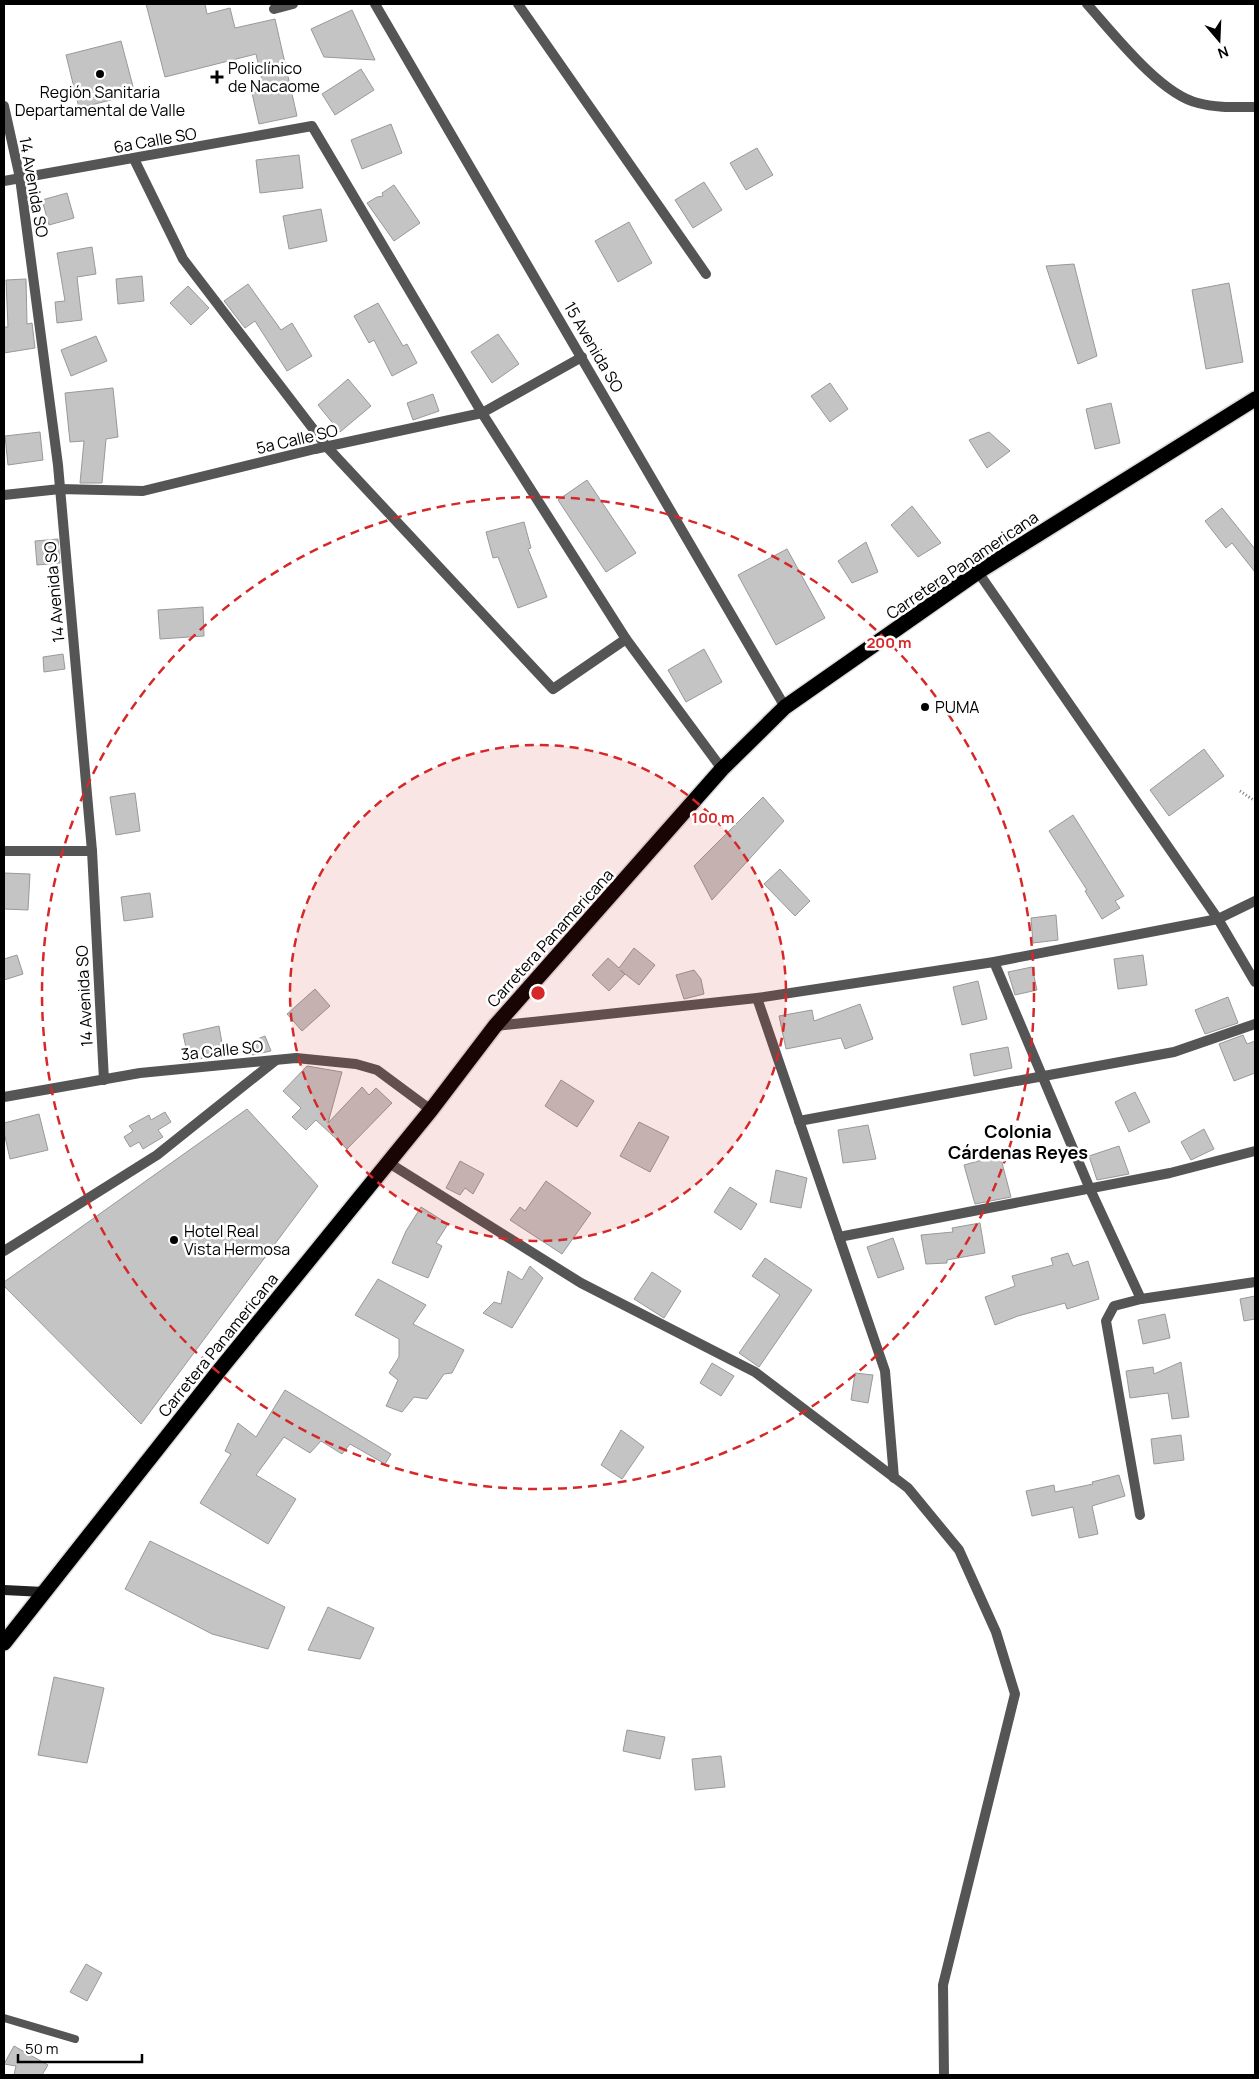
<svg xmlns="http://www.w3.org/2000/svg" width="1259" height="2079" viewBox="0 0 1259 2079" font-family="Manrope,sans-serif">
  <style>
    .building { fill: #c4c4c4; stroke: #999 }
    .lines { fill: none; stroke-linecap: round; stroke-linejoin: round }
    .highway-casing { stroke: #dbdbdb; stroke-width: 18 }
    .path { stroke: #777; stroke-width: 3; stroke-dasharray: 1 2.5; stroke-linecap: butt }
    .lane { stroke: #555; stroke-width: 8 }
    .street { stroke: #555; stroke-width: 10 }
    .secondary { stroke: #222; stroke-width: 10 }
    .highway { stroke: #000; stroke-width: 15 }
    .ring { fill: none; stroke: #d62828; stroke-width: 2.5; stroke-dasharray: 9 6 }
    .poi-dot { fill: #000; stroke: #fff; stroke-width: 2 }
    .labels { text-anchor: middle; dominant-baseline: central; stroke-width: 5; stroke-linejoin: round; paint-order: stroke }
    .poi-label { font-size: 16px; fill: #000; stroke: #fff; text-anchor: start }
    .street-label { font-size: 16px; fill: #000; stroke: #fff }
    .neighbourhood-label { font-size: 18px; font-weight: bold; fill: #000; stroke: #fff }
    .centre { fill: #d62828; stroke: #fff; stroke-width: 2.5 }
    .ring-label { font-size: 15px; text-anchor: middle; font-weight: bold; fill: #d62828; stroke: #fff; stroke-width: 5; stroke-linejoin: round; paint-order: stroke }
  </style>
  <rect width="100%" height="100%" fill="#fff"/>
  <g class="building">
    <polygon points="146,4 205,4 207,14 230,8 235,28 275,19 297,116 259,124 252,93 264,90 256,54 165,77"/>
    <polygon points="352,10 375,60 324,57 311,29"/>
    <polygon points="121,41 135,94 79,108 66,55"/>
    <polygon points="361,69 374,90 335,115 322,94"/>
    <polygon points="391,124 402,153 362,169 351,140"/>
    <polygon points="757,148 773,175 746,190 730,163"/>
    <polygon points="299,155 303,188 260,193 256,160"/>
    <polygon points="704,182 722,210 693,228 675,200"/>
    <polygon points="394,185 420,223 394,241 367,203 377,197 383,196 382,193"/>
    <polygon points="67,193 74,218 49,225 42,200"/>
    <polygon points="321,209 327,241 289,249 283,216"/>
    <polygon points="629,222 652,263 618,282 595,241"/>
    <polygon points="92,247 96,274 77,277 82,320 57,323 55,302 65,301 57,253"/>
    <polygon points="1074,264 1097,356 1078,364 1046,266"/>
    <polygon points="142,276 144,301 118,304 116,279"/>
    <polygon points="26,279 27,324 32,323 35,348 4,353 4,327 8,327 6,280"/>
    <polygon points="1229,283 1243,362 1206,369 1192,290"/>
    <polygon points="248,284 281,330 292,323 312,356 287,371 255,321 245,328 224,301"/>
    <polygon points="188,286 209,308 191,325 170,303"/>
    <polygon points="378,303 403,346 407,344 417,363 392,376 374,340 369,343 354,316"/>
    <polygon points="498,334 519,364 492,383 471,352"/>
    <polygon points="96,336 107,361 71,376 61,350"/>
    <polygon points="348,379 371,406 340,432 318,405"/>
    <polygon points="830,383 848,409 830,422 811,396"/>
    <polygon points="113,388 118,437 106,439 102,483 80,483 84,441 70,442 65,393"/>
    <polygon points="433,394 439,411 413,420 407,403"/>
    <polygon points="1111,403 1120,443 1095,449 1086,409"/>
    <polygon points="40,432 43,460 8,465 5,436"/>
    <polygon points="989,432 1010,451 987,468 969,440"/>
    <polygon points="587,480 636,553 606,572 558,500"/>
    <polygon points="912,506 941,543 918,557 891,525"/>
    <polygon points="1222,508 1255,549 1255,572 1232,543 1226,548 1205,521"/>
    <polygon points="524,522 531,548 528,549 547,597 518,608 498,557 493,558 486,532"/>
    <polygon points="58,539 60,563 37,565 35,541"/>
    <polygon points="866,542 878,572 852,583 838,561"/>
    <polygon points="787,549 825,618 776,645 738,575"/>
    <polygon points="203,607 204,636 160,639 158,610"/>
    <polygon points="704,649 722,682 686,702 668,670"/>
    <polygon points="63,654 65,669 44,672 43,657"/>
    <polygon points="1204,749 1224,776 1169,816 1150,790"/>
    <polygon points="135,793 140,831 116,835 110,797"/>
    <polygon points="763,797 784,821 712,900 694,866"/>
    <polygon points="1073,815 1124,896 1115,901 1120,908 1102,919 1085,891 1087,890 1049,831"/>
    <polygon points="780,869 810,901 795,916 764,884"/>
    <polygon points="4,873 30,874 28,910 4,909"/>
    <polygon points="150,893 153,917 124,921 121,897"/>
    <polygon points="1056,915 1058,940 1033,943 1031,918"/>
    <polygon points="634,948 655,965 639,985 620,970 625,974 609,991 592,975 608,958 619,968"/>
    <polygon points="17,955 23,974 4,980 4,959"/>
    <polygon points="1143,955 1147,985 1118,989 1114,959"/>
    <polygon points="1032,967 1037,990 1015,995 1008,972"/>
    <polygon points="694,970 701,979 704,994 684,999 676,975"/>
    <polygon points="978,981 987,1019 962,1025 953,987"/>
    <polygon points="315,989 330,1006 302,1031 287,1014"/>
    <polygon points="1228,997 1238,1023 1205,1034 1195,1010"/>
    <polygon points="860,1004 873,1039 845,1049 841,1038 786,1049 779,1016 812,1010 814,1021"/>
    <polygon points="219,1026 224,1054 189,1061 183,1034"/>
    <polygon points="1243,1035 1247,1044 1255,1041 1255,1073 1234,1081 1219,1044"/>
    <polygon points="265,1036 271,1051 252,1055 247,1043"/>
    <polygon points="1008,1047 1012,1068 974,1076 970,1054"/>
    <polygon points="307,1066 342,1072 328,1123 362,1087 369,1095 376,1088 392,1103 347,1149 316,1120 306,1130 292,1117 301,1108 283,1091"/>
    <polygon points="561,1080 594,1101 577,1127 545,1106"/>
    <polygon points="1135,1092 1150,1122 1129,1132 1115,1102"/>
    <polygon points="247,1109 318,1186 141,1424 4,1286 4,1282"/>
    <polygon points="165,1112 171,1122 158,1130 163,1137 143,1149 139,1142 130,1147 124,1137 133,1131 129,1126 149,1115 151,1120"/>
    <polygon points="39,1114 48,1150 10,1159 4,1132 4,1123"/>
    <polygon points="639,1122 669,1137 650,1172 620,1156"/>
    <polygon points="868,1125 876,1159 843,1163 838,1130"/>
    <polygon points="1204,1129 1214,1149 1191,1160 1181,1142"/>
    <polygon points="1119,1146 1129,1174 1097,1180 1089,1156"/>
    <polygon points="1000,1155 1011,1197 975,1204 964,1165"/>
    <polygon points="460,1161 484,1174 473,1194 465,1188 460,1195 446,1188"/>
    <polygon points="776,1170 807,1178 801,1208 770,1202"/>
    <polygon points="546,1181 591,1213 562,1254 510,1220 520,1207 525,1211"/>
    <polygon points="730,1187 757,1204 741,1230 714,1212"/>
    <polygon points="421,1207 448,1224 436,1243 442,1246 428,1278 392,1263 406,1231"/>
    <polygon points="980,1223 985,1253 947,1260 947,1263 926,1264 921,1235 953,1232 952,1228"/>
    <polygon points="893,1238 904,1269 878,1278 867,1247"/>
    <polygon points="1068,1253 1073,1266 1088,1261 1099,1299 1067,1309 1065,1303 1018,1316 995,1325 985,1297 1015,1286 1012,1276 1053,1265 1051,1258"/>
    <polygon points="765,1258 812,1290 759,1367 739,1353 780,1295 752,1276"/>
    <polygon points="530,1266 543,1278 512,1328 483,1313 494,1302 501,1304 508,1271 522,1280"/>
    <polygon points="652,1272 681,1291 664,1318 634,1299"/>
    <polygon points="378,1279 426,1305 413,1324 464,1350 452,1373 444,1374 427,1399 414,1397 402,1412 386,1406 398,1380 389,1373 399,1357 399,1339 355,1315"/>
    <polygon points="1255,1296 1255,1319 1244,1321 1240,1299"/>
    <polygon points="1165,1314 1170,1338 1143,1344 1138,1320"/>
    <polygon points="1181,1362 1189,1417 1172,1419 1168,1393 1130,1398 1126,1371 1153,1367 1154,1374"/>
    <polygon points="712,1363 734,1376 721,1396 700,1383"/>
    <polygon points="855,1373 873,1375 868,1403 851,1400"/>
    <polygon points="285,1390 391,1454 385,1464 350,1444 342,1454 321,1441 310,1453 284,1437 256,1475 296,1499 268,1544 200,1503 231,1454 225,1451 238,1423 256,1437"/>
    <polygon points="621,1430 644,1447 622,1479 601,1465"/>
    <polygon points="1181,1435 1184,1460 1154,1464 1151,1439"/>
    <polygon points="1119,1475 1125,1496 1092,1506 1098,1534 1079,1538 1073,1507 1032,1516 1026,1491 1054,1485 1055,1492 1093,1484 1092,1482"/>
    <polygon points="150,1541 285,1607 268,1649 212,1634 125,1589"/>
    <polygon points="328,1607 374,1628 360,1659 308,1650"/>
    <polygon points="54,1677 104,1688 87,1763 38,1755"/>
    <polygon points="627,1730 665,1737 660,1759 623,1751"/>
    <polygon points="721,1756 725,1787 695,1790 692,1759"/>
    <polygon points="86,1964 102,1973 87,2001 70,1992"/>
    <polygon points="14,2046 48,2065 42,2075 14,2075 16,2066 4,2064"/>
  </g>
  <g class="lines">
    <g class="highway-casing">
      <polyline id="highway" points="4,1643 218,1372 431,1110 495,1026 722,769 785,707 978,572 1255,399"/>
    </g>
    <polyline class="path" points="1240,791 1255,801"/>
    <polyline class="lane" points="4,2018 75,2039"/>
    <g class="street">
      <polyline points="375,4 785,707"/>
      <polyline points="518,4 706,274"/>
      <path d="M1087,4C1113,33 1160,94 1198,103C1216,108 1236,107 1255,107"/>
      <polyline points="274,9 293,4"/>
      <polyline points="4,106 20,178 58,465 92,851 104,1080"/>
      <polyline points="134,159 183,259 327,447 553,689 626,639"/>
      <polyline points="4,181 312,126 482,413 626,639 722,769"/>
      <polyline points="4,495 60,489 143,491 315,449 482,413 582,357"/>
      <polyline points="978,572 1218,919 1255,982"/>
      <polyline points="4,851 92,851"/>
      <polyline points="994,962 1090,1189 1141,1299"/>
      <polyline points="757,998 885,1371 894,1478"/>
      <polyline points="495,1026 757,998 994,962 1218,919 1255,901"/>
      <polyline points="4,1097 140,1073 296,1058 356,1064 377,1070 431,1110"/>
      <polyline points="799,1121 1174,1052 1255,1024"/>
      <polyline points="389,1163 581,1283 755,1372 908,1488 959,1550 996,1632 1015,1694 943,1985 944,2075"/>
      <polyline points="839,1237 1170,1173 1255,1151"/>
      <polyline points="4,1251 157,1155 276,1060"/>
      <polyline points="1140,1515 1106,1321 1114,1306 1141,1299 1255,1282"/>
    </g>
    <polyline class="secondary" points="4,1590 44,1592"/>
    <use href="#highway" class="highway"/>
  </g>
  <circle cx="538" cy="993" r="248" fill="#d62828" fill-opacity=".12"/>
  <g class="ring">
    <circle cx="538" cy="993" r="248"/>
    <circle cx="538" cy="993" r="496"/>
  </g>
  <g class="poi-dot">
    <circle cx="100" cy="74" r="5"/>
    <path d="M214.5 69.5h5v5h5v5h-5v5h-5v-5h-5v-5h5z"/>
    <circle cx="925" cy="707" r="5"/>
    <circle cx="174" cy="1240" r="5"/>
  </g>
  <g class="labels">
    <g class="poi-label">
      <text x="228" y="68">Policlínico<tspan x="228" dy="18">de Nacaome</tspan></text>
      <text x="100" y="92" text-anchor="middle">Región Sanitaria<tspan x="100" dy="18">Departamental de Valle</tspan></text>
      <text x="935" y="707">PUMA</text>
      <text x="184" y="1231">Hotel Real<tspan x="184" dy="18">Vista Hermosa</tspan></text>
    </g>
    <g class="street-label">
      <text transform="translate(155 140) rotate(-10)">6a Calle SO</text>
      <text transform="translate(34 187) rotate(80)">14 Avenida SO</text>
      <text transform="translate(594 347) rotate(60)">15 Avenida SO</text>
      <text transform="translate(297 439) rotate(-13)">5a Calle SO</text>
      <text transform="translate(962 565) rotate(-34)">Carretera Panamericana</text>
      <text transform="translate(54 592) rotate(-95)">14 Avenida SO</text>
      <text transform="translate(550 938) rotate(-48)">Carretera Panamericana</text>
      <text transform="translate(84 996) rotate(-93)">14 Avenida SO</text>
      <text transform="translate(222 1050) rotate(-6)">3a Calle SO</text>
      <text transform="translate(218 1345) rotate(-51)">Carretera Panamericana</text>
    </g>
    <g class="neighbourhood-label">
      <text x="1018" y="1131">Colonia<tspan x="1018" dy="21">Cárdenas Reyes</tspan></text>
    </g>
  </g>
  <circle cx="538" cy="993" r="8" class="centre"/>
  <g class="ring-label">
    <text x="889" y="648">200 m</text>
    <text x="713" y="823">100 m</text>
  </g>
  <rect width="1259" height="2079" fill="none" stroke="#000000" stroke-width="10"/>
  <g transform="translate(1219 40) rotate(161)" stroke="#ffffff" stroke-width="4" paint-order="stroke">
  <path d="M0-4L9 19L0 12L-9 19Z" fill="#000000"/>
  <text y="-8" font-size="14" font-weight="bold" text-anchor="middle" fill="#000000">N</text>
  </g>
  <path d="M18 2054v8h124v-8" fill="none" stroke="#000000" stroke-width="2.5"/>
  <text x="25" y="2054" font-size="15" fill="#000000" stroke="#ffffff" stroke-width="4" paint-order="stroke">50 m</text>
</svg>
